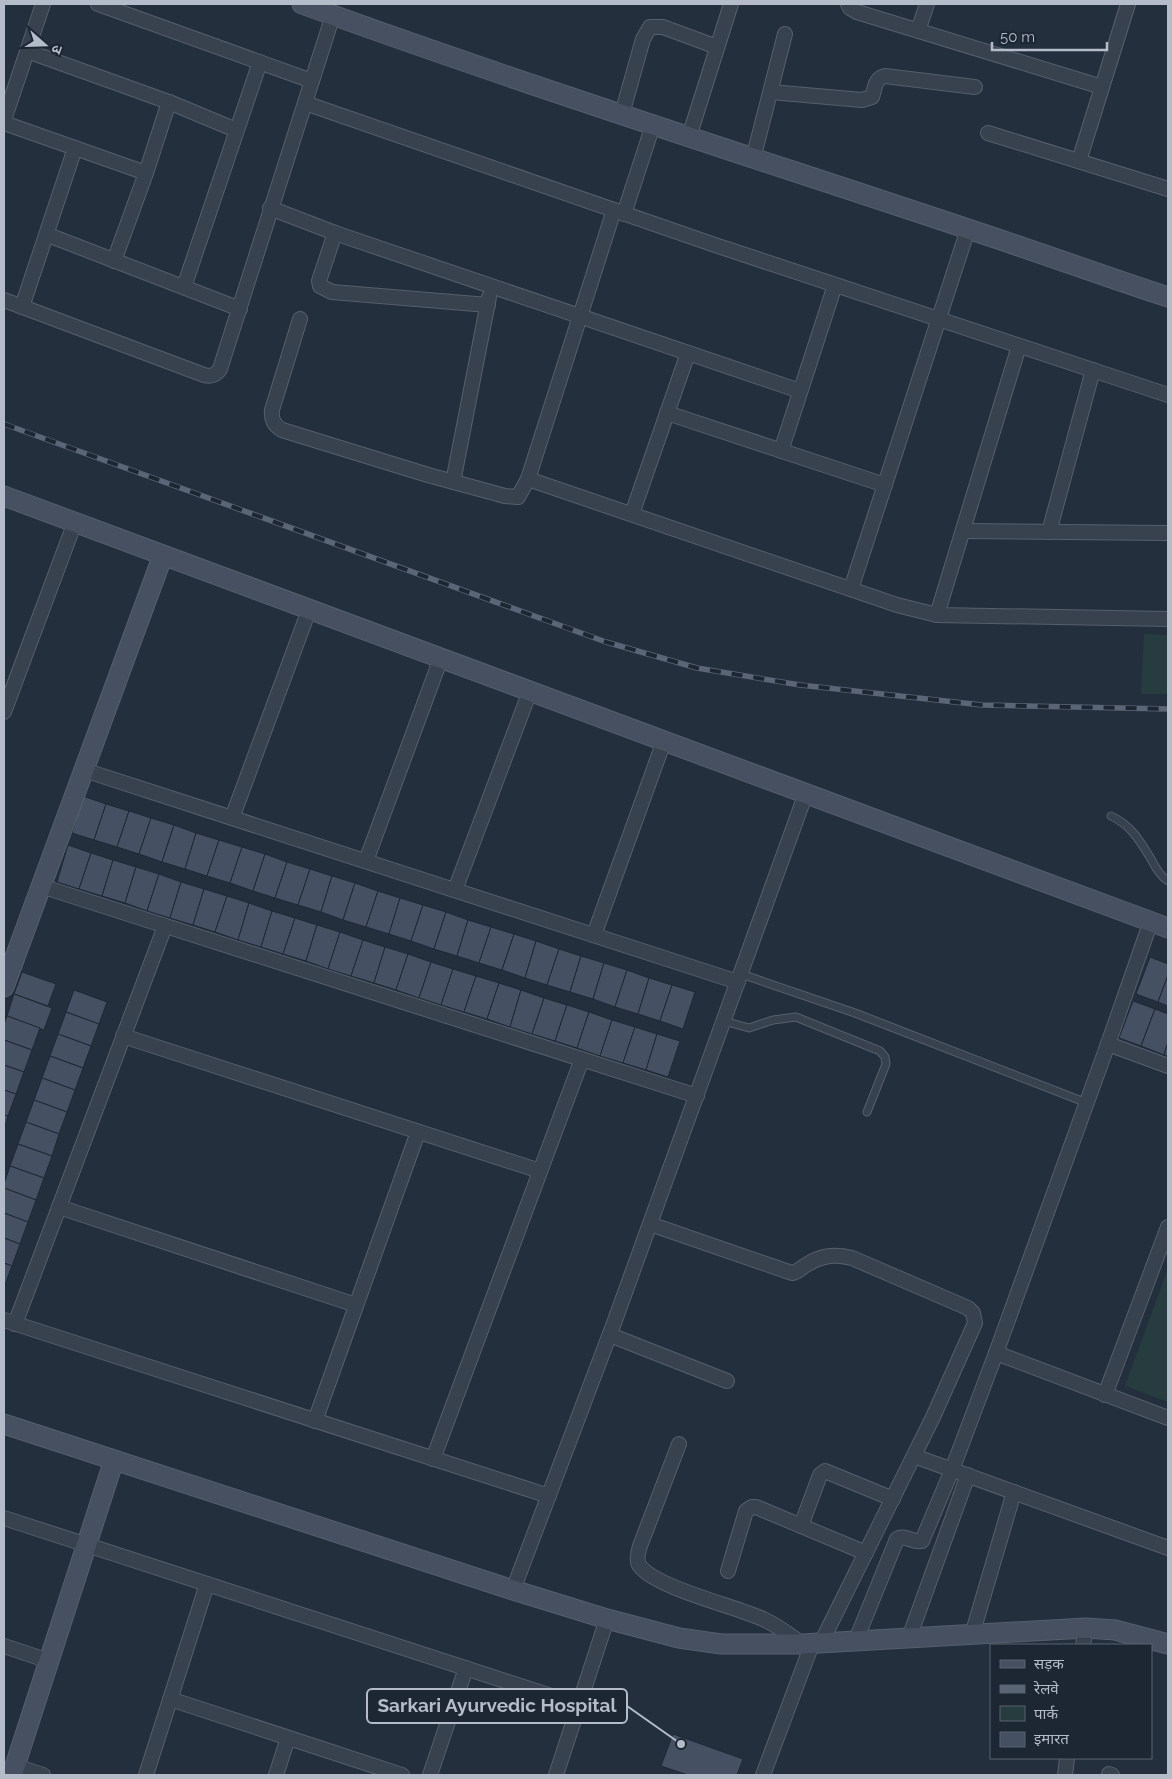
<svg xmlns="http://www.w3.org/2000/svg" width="1172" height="1779" viewBox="0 0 1172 1779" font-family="Raleway,'Noto Sans Devanagari',sans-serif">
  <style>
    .green { fill: #263c3f }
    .building { fill: #455162; stroke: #1f2835 }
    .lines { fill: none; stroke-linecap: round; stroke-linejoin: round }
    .lane-casing { stroke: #565f6c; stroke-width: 9 }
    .street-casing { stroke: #565f6c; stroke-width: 16 }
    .secondary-casing { stroke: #565f6c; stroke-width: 21 }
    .lane { stroke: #38414e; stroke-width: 7 }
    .street { stroke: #38414e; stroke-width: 14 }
    .secondary { stroke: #465061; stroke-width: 19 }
    .rail-casing { stroke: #5a6575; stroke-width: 5.5 }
    .rail { stroke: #1d2633; stroke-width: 4; stroke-dasharray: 11; stroke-linecap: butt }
    .leader { fill: none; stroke: #b4bcc9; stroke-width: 2 }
    .callout-dot { fill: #b4bcc9; stroke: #1d2633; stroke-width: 2 }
    .callout { fill: #1d2633; stroke: #b4bcc9; stroke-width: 2 }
    .callout-label { font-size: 19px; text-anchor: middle; font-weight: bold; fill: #b4bcc9 }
  </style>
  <rect width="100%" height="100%" fill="#242f3e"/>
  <g class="green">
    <polygon points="1144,634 1168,635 1168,694 1141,694"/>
    <polygon points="1168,1268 1168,1402 1125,1386"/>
  </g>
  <g class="building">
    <polygon points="83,796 106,804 94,840 72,833"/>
    <polygon points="106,804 129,811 117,847 94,840"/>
    <polygon points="129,811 151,818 139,854 117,847"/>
    <polygon points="151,818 174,825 162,862 139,854"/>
    <polygon points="174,825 196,833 185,869 162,862"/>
    <polygon points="196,833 219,840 207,876 185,869"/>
    <polygon points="219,840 242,847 230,883 207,876"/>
    <polygon points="68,845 91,853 79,889 57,882"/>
    <polygon points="242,847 265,854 253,891 230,883"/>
    <polygon points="91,853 113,860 102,896 79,889"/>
    <polygon points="265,854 287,862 275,898 253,891"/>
    <polygon points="113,860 136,867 125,903 102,896"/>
    <polygon points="287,862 310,869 298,905 275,898"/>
    <polygon points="136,867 159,874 147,911 125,903"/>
    <polygon points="310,869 332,876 321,912 298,905"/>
    <polygon points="159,874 181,882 170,918 147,911"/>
    <polygon points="332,876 355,883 343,920 321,912"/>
    <polygon points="181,882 204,889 193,925 170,918"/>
    <polygon points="355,883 378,891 366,927 343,920"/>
    <polygon points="204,889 227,896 215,932 193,925"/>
    <polygon points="378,891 400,898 389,934 366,927"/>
    <polygon points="227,896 249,903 238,940 215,932"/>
    <polygon points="400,898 423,905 411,941 389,934"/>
    <polygon points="249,903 272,911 261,947 238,940"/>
    <polygon points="423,905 446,912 434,949 411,941"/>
    <polygon points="272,911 295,918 283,954 261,947"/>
    <polygon points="446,912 468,920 457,956 434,949"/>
    <polygon points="295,918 317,925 306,961 283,954"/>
    <polygon points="468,920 491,927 479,963 457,956"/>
    <polygon points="317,925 340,932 328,969 306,961"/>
    <polygon points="491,927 514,934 502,970 479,963"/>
    <polygon points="340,932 363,940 351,976 328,969"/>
    <polygon points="514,934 536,941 525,978 502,970"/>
    <polygon points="363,940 385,947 374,983 351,976"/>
    <polygon points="536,941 559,949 547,985 525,978"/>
    <polygon points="385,947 408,954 396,990 374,983"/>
    <polygon points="559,949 581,956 570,992 547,985"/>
    <polygon points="408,954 431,962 419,998 396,990"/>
    <polygon points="581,956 604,963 593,999 570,992"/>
    <polygon points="1150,957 1168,964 1168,975 1158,1002 1136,994"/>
    <polygon points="431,962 453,969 441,1005 419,998"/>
    <polygon points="604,963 627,970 615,1007 593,999"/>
    <polygon points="453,969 476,976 464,1012 441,1005"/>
    <polygon points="627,970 649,978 638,1014 615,1007"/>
    <polygon points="22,972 56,984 48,1006 14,994"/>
    <polygon points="1168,975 1168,1006 1158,1002"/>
    <polygon points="476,976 499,983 487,1019 464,1012"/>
    <polygon points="649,978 672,985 660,1021 638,1014"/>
    <polygon points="499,983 521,990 510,1027 487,1019"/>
    <polygon points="672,985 695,992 683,1029 660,1021"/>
    <polygon points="74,990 107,1002 99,1024 66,1012"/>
    <polygon points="521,990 544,998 532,1034 510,1027"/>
    <polygon points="14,994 52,1008 44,1030 7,1016"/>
    <polygon points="544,998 567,1005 555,1041 532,1034"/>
    <polygon points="1133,1001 1155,1009 1141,1046 1119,1038"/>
    <polygon points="567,1005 589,1012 577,1048 555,1041"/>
    <polygon points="1155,1009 1168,1014 1168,1042 1164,1055 1141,1046"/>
    <polygon points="66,1012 99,1024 91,1046 58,1034"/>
    <polygon points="589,1012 612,1020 600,1056 577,1048"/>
    <polygon points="7,1016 40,1028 32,1050 4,1040 4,1024"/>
    <polygon points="612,1020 635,1027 623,1063 600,1056"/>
    <polygon points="635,1027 657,1034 646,1070 623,1063"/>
    <polygon points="58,1034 91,1046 83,1068 50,1056"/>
    <polygon points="657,1034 680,1041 668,1077 646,1070"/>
    <polygon points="4,1040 32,1050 24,1072 4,1065"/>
    <polygon points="1168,1042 1168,1056 1164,1055"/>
    <polygon points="50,1056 83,1068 75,1090 42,1078"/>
    <polygon points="4,1065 24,1072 16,1094 4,1090"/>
    <polygon points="42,1078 75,1090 67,1112 34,1100"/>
    <polygon points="4,1090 16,1094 8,1116 4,1115"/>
    <polygon points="34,1100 67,1112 59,1134 26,1122"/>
    <polygon points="4,1115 8,1116 4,1129"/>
    <polygon points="26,1122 59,1134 52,1156 18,1144"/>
    <polygon points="18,1144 52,1156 44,1178 10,1166"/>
    <polygon points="10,1166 44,1178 36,1200 4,1188 4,1184"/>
    <polygon points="4,1188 36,1200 28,1222 4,1213"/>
    <polygon points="4,1213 28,1222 20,1244 4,1238"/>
    <polygon points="4,1238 20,1244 12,1266 4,1263"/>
    <polygon points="4,1263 12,1266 4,1287"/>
    <polygon points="673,1734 743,1759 737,1775 688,1775 661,1766"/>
  </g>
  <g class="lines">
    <g class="lane-casing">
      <g id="lane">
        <path d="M1111,816C1131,825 1140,841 1151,859C1155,867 1160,876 1168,881"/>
        <polyline points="741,974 855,1013 1087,1103"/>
        <polyline points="724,1021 749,1028 773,1020 796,1017 880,1051 885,1057 886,1064 867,1112"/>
      </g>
    </g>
    <g class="street-casing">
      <g id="street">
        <polyline points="98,4 312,81"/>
        <polyline points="848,4 850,8 857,12 1102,87"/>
        <polyline points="918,31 927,4"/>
        <polyline points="27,51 169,102 236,130"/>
        <path d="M771,92L862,100L872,97C875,88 875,78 885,76L975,87"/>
        <polyline points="305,103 712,244 1168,395"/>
        <polyline points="622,114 643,39 650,27 663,27 717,47"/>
        <polyline points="4,120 43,4"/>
        <polyline points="4,123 146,173"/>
        <polyline points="988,133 1168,189"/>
        <polyline points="689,137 731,4"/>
        <polyline points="753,159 785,34"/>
        <polyline points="1079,161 1128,4"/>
        <polyline points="270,208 335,233 800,391"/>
        <polyline points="624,214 653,125"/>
        <polyline points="335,233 319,281 320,286 332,292 488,305"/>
        <polyline points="48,235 240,309"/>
        <polyline points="114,261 146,173 169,102"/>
        <polyline points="184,287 260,62"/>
        <path d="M4,300L204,375C212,377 216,375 220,369L333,15"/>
        <polyline points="22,307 75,148"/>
        <path d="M300,319L272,410C271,420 274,425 282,430L428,475L505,496L518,497L528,479L614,210"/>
        <polyline points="667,413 885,485"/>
        <polyline points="781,451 835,285"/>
        <polyline points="528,479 897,605 937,615 1168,619"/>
        <polyline points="453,482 489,297"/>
        <polyline points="632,514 688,353"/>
        <polyline points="963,531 1168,533"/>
        <polyline points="1049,532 1093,370"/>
        <polyline points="851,589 968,229"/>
        <polyline points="937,615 1019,346"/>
        <polyline points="4,712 75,522"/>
        <polyline points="84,770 738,982"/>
        <polyline points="232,818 309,610"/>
        <polyline points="366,861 441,658"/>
        <polyline points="41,886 697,1096"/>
        <polyline points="455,890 530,691"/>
        <polyline points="594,935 664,741"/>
        <polyline points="123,1036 540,1171"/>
        <polyline points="1108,1044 1168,1066"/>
        <polyline points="59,1207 356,1305"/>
        <path d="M650,1224L792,1273C798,1272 801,1268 806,1265C822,1255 834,1254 852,1258L968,1308L973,1313L975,1323L933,1417L821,1643"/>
        <polyline points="4,1320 549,1496"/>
        <polyline points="15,1324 165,926"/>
        <polyline points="610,1335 727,1381"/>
        <polyline points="996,1353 1168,1418"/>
        <polyline points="1105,1395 1168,1227"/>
        <polyline points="315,1421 418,1132"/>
        <path d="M679,1444L640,1546C638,1552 636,1559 639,1565C655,1588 735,1606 763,1619C777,1625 790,1635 802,1644"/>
        <polyline points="914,1456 1168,1548"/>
        <polyline points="433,1459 582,1059"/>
        <polyline points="4,1518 579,1705"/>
        <polyline points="801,1526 820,1475 825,1471 893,1499"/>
        <polyline points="728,1571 746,1511 752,1507 756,1507 866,1553"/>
        <polyline points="513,1590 614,1323 806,793"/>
        <polyline points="972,1635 1014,1492"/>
        <polyline points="909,1638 968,1475"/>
        <path d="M856,1640L897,1539C904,1534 913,1543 922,1541L952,1470L996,1353L1108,1044L1151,921"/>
        <polyline points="1083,1645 1086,1628"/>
        <polyline points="4,1646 49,1661"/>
        <polyline points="170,1699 402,1775"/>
        <polyline points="15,1766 43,1775"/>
        <polyline points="1109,1774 1112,1775"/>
        <polyline points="146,1775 207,1584"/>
        <polyline points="276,1775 288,1738"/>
        <polyline points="430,1775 466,1668"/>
        <polyline points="556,1775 607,1619"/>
        <polyline points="763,1775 812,1644"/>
        <polyline points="1065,1775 1067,1758"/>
      </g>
    </g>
    <g class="secondary-casing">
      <g id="secondary">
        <path d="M302,4C522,84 746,155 968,229C1035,251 1101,275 1168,297"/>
        <polyline points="4,496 1168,928"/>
        <polyline points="4,987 163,555"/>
        <polyline points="4,1424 513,1590 607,1619 679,1638 721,1644 802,1644 1086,1628 1115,1630 1168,1644"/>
        <polyline points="12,1775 114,1460"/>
      </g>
    </g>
    <use href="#lane" class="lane"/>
    <use href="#street" class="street"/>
    <use href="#secondary" class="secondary"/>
    <g class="rail-casing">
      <polyline id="rail" points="4,424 606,642 697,668 800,685 982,705 1168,709"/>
    </g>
    <use href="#rail" class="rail"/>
  </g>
  <path class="leader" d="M681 1744L627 1706"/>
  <circle class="callout-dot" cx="681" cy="1744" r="5"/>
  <rect class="callout" x="367" y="1689" width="260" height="34" rx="5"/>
  <g class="callout-label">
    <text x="497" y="1712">Sarkari Ayurvedic Hospital</text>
  </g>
  <rect width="1172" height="1779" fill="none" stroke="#b4bcc9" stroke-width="10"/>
  <rect x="990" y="1644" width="162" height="115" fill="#1d2633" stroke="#59626f"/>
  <rect x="1000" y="1660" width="25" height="8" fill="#465061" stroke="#59626f"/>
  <text x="1034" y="1669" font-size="15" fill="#b4bcc9">सड़क</text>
  <rect x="1000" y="1685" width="25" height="8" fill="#5a6575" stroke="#59626f"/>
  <text x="1034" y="1694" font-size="15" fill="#b4bcc9">रेलवे</text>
  <rect x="1000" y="1706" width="25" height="15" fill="#263c3f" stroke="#59626f"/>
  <text x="1034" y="1719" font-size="15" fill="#b4bcc9">पार्क</text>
  <rect x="1000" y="1732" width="25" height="15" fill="#455162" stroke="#59626f"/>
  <text x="1034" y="1744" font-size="15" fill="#b4bcc9">इमारत</text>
  <g transform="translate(45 45) rotate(110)" stroke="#1d2633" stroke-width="4" paint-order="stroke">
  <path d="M0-4L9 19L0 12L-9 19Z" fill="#b4bcc9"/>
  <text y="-8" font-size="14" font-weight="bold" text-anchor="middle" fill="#b4bcc9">उ</text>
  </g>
  <path d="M992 42v8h115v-8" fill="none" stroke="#b4bcc9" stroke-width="2.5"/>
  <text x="1000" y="42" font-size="15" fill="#b4bcc9" stroke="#1d2633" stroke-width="4" paint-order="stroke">50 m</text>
</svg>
